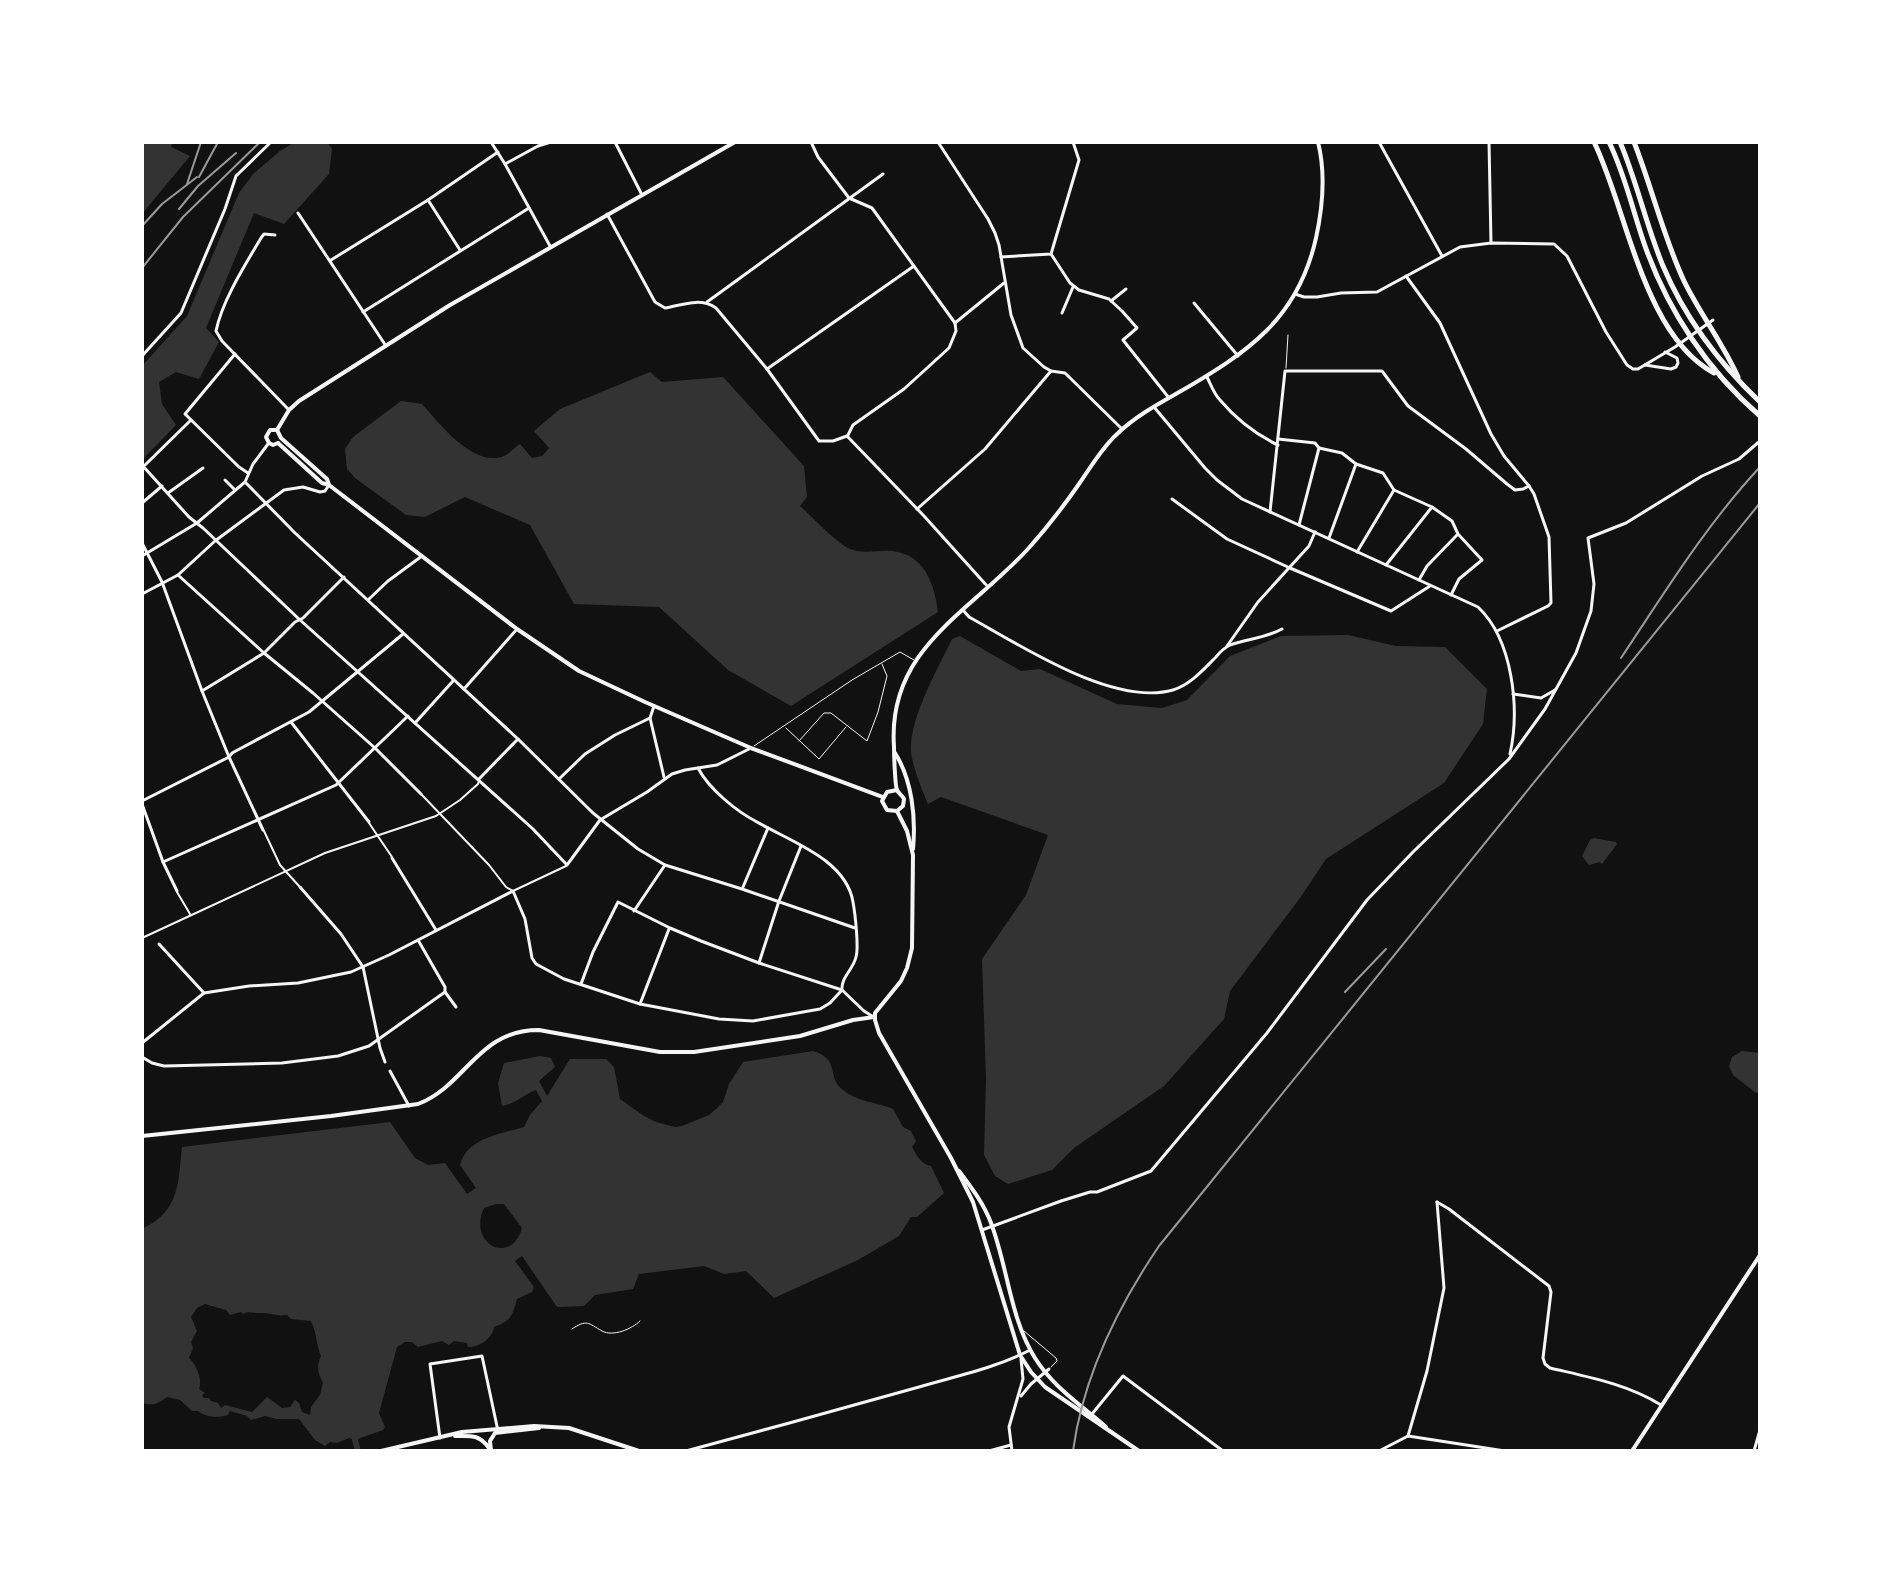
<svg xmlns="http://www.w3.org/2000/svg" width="1902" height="1593" viewBox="0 0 1902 1593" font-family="'IBM Plex Sans',sans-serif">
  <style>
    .water { fill: #333; fill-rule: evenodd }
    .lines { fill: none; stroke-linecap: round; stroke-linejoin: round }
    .canal { stroke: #333; stroke-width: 6 }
    .service { stroke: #f5f5f5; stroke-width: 1 }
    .pedestrian { stroke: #f5f5f5; stroke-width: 2 }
    .minor { stroke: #f5f5f5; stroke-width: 3 }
    .tertiary { stroke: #f5f5f5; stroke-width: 4 }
    .secondary { stroke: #f5f5f5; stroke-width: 4 }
    .trunk { stroke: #f5f5f5; stroke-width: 5 }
    .rail { stroke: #9a9a9a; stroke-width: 2 }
  </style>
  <rect width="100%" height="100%" fill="#111"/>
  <g class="water">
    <polygon points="142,142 173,142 171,147 190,156 142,214"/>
    <polygon points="295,142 327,142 332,149 329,174 284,224 254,213 206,328 219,342 199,379 176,372 159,382 162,404 176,425 142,460 142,366 187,316 239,193 253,174 280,151"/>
    <path d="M650,372L662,382L723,377L804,466L807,497L800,506C810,515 837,543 848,548C864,556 882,548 898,552C926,558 935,587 938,612L791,706L728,670L659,607L574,604L530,525L465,497L425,517L406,515L355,478L347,469L345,449L353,437L401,401L422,404C440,424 473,468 504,456C509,454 515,447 520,444L532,458L542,456L549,448L534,431L560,409Z"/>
    <path d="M1348,635L1396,646L1445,647L1487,689L1483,724L1444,783L1326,859L1300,898L1230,991L1224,1019L1164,1086L1074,1148L1052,1170L1008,1184L995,1176L984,1155L986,1079L982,959L1026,895L1048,835L941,797L928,804C922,790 909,759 911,744C914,710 937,670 952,639L960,636L1021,671L1040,669L1117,704L1162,708L1187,700L1230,656L1281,636Z"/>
    <polygon points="1594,838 1616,842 1617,844 1602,864 1600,862 1589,865 1582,856 1590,840"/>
    <path d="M813,1051C841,1059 826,1077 843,1090C857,1102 877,1102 893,1109L903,1127L911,1131L916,1141L912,1147C917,1156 921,1164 931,1166L944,1193L917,1217H911L899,1236L858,1260L774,1298L746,1271L724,1274L704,1266L639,1274L633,1289L595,1295L584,1306L557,1307L522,1256L515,1261L534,1287L532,1292L517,1299C512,1317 511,1320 494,1327C492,1339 480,1347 468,1347L467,1343L454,1341L449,1345L442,1341L418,1347L412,1342H405L397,1347L379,1413L385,1427L383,1430L355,1440L349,1438L337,1443L330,1442L325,1446L315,1440L299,1419H277L265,1416L251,1420L247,1416L230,1411L228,1415C217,1418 208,1418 198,1411H192L180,1400L167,1397C158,1404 153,1406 142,1403V1229C180,1211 178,1183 182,1147L390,1122L415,1158L428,1165L445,1163L467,1194L476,1188L460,1165C467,1138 501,1134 524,1127L530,1115L542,1101L536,1090C524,1094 516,1104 502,1106L498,1083L504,1063L540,1056L551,1058L555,1067L539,1081L547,1096L570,1059H606L614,1067L620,1099L644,1116L656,1122L675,1127L682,1126L709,1115L717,1108L723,1102L729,1084L743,1062ZM496,1204H504L522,1228C511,1267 467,1243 484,1208ZM205,1304L226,1310L230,1315L241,1312L243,1314L248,1312C258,1314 263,1312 271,1314C279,1315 278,1316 287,1315L291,1319L311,1321C317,1333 316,1345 321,1356C316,1367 318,1373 323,1383L320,1395L311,1407L310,1415L302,1412L299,1403L295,1400L290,1407L282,1408L267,1397L252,1412L225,1405L221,1408L218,1403L211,1401L209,1398H204L202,1395L205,1393L199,1389C203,1380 196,1364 189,1358L193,1348L191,1342L197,1331L191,1317L197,1308Z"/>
    <polygon points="1742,1051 1760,1053 1760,1091 1756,1093 1733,1075 1729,1066 1732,1057"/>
  </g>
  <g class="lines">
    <polyline class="canal" points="355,1440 358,1451"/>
    <g class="service">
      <polyline points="1286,368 1288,335"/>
      <polyline points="786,728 819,759 846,727"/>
      <polyline points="799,741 824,713 831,713 867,741 878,712 887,676 882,664"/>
      <polyline points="754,746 852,680 900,652 914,660"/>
      <path d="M572,1329C587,1319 588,1323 602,1331C613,1337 632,1329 640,1321"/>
      <polyline points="1024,1331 1056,1358 1057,1361 1051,1367"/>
    </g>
    <g class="pedestrian">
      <polyline points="421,794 489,865 506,887 513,891 566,866"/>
      <polyline points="369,823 392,857"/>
      <polyline points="264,831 280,865 299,886"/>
      <polyline points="177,892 190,914"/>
      <polyline points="142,938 325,853 436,816 460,800 478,784 479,781"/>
    </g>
    <g class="minor">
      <polyline points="491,142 505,164 550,246"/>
      <polyline points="615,142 642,195"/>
      <polyline points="811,142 818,157 849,198 872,208 955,323"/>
      <polyline points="938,142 988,219 995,233 999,245 1011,315 1023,348 1044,367 1051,371 1065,373 1121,428"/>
      <polyline points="1379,142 1442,256"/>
      <polyline points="1489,142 1491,243"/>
      <polyline points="505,164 538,146 551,142"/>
      <polyline points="428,200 460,250"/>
      <polyline points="298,213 386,346"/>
      <path d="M607,214L655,302L665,308C682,305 700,297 716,308L767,369L819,441H833L847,436L924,516L988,587"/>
      <path d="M275,235L264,234L261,238C245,265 222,301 216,331L222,341L289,410"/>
      <polyline points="1051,254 1070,283 1079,290 1109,299 1122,311 1137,328 1123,340 1169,398"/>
      <polyline points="1001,257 1051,254 1079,160 1073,142"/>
      <polyline points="331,260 428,200 498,152"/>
      <polyline points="1406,276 1440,323 1491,434 1504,456 1529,486 1534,494 1549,537 1551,603 1548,606 1497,631"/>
      <polyline points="1295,294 1304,297 1317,297 1341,293 1377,292 1460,247 1491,243 1554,244 1567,256 1606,332 1627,365 1633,369 1638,369 1675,347 1713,320"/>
      <polyline points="1111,301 1126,289"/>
      <polyline points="707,302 883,174"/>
      <polyline points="1194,303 1238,356"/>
      <polyline points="363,312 529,208"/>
      <polyline points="1062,313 1073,287"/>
      <polyline points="235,354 185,414 239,467 248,473"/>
      <polyline points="142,356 181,313 225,209 236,176 271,142"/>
      <polyline points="1645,365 1671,369 1676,367 1678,363 1677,358 1665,352"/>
      <polyline points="767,369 914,266"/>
      <path d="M1207,377C1211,385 1214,394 1220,400C1236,419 1255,434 1278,445"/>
      <path d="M1154,407L1205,468L1217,480L1242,499L1478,607C1513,640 1520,709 1510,754"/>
      <polyline points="848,435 853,425 904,389 949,348 956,331 955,323 1004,283"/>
      <polyline points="1278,439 1315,443 1319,448"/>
      <polyline points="142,465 189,517 203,528 300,620 533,829 567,865 600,820 647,792 672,774 685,770 717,765 751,748"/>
      <polyline points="145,465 191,420"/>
      <polyline points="225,480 235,490"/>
      <polyline points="245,482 295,533 518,739 593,813 638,849 665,865 742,889 855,928"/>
      <polyline points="168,493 203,468"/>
      <polyline points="1172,499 1227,539 1290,568 1391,611 1430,586"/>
      <polyline points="142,503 162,486"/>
      <polyline points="917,509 985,449 1051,371"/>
      <polyline points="1270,512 1285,371 1382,371 1408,406 1466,449 1507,484 1515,490 1523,489 1529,486"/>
      <polyline points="1299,525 1319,448 1342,453 1356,464 1383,473 1394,490 1432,507 1452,521 1458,534 1482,560 1459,579 1451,595"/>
      <polyline points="1329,538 1356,464"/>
      <polyline points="142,543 162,582 202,691 229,757 263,830"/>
      <polyline points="1357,552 1394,490"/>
      <polyline points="142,556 197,523 245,482 253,464 268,444"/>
      <polyline points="1386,565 1432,507"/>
      <polyline points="178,575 264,653 313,693 375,748 421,794"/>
      <polyline points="1419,580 1427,566 1457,535"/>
      <polyline points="142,594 178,575 215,541 284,490 303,487 320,492 325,491 329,485"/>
      <polyline points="369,599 388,581 422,556"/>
      <path d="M963,610L969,617C1020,645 1113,707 1173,690C1190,685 1203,670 1216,657C1220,652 1224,648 1230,645C1247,639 1266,638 1282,629"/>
      <polyline points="1227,646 1258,602 1309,546 1315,532"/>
      <polyline points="464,689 517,629"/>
      <polyline points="202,691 264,653 295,622 303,618 344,577"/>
      <polyline points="1513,694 1541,698 1555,690"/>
      <polyline points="650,718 664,777"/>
      <polyline points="291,722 369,822"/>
      <polyline points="415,723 453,681"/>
      <polyline points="479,779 518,739"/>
      <polyline points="559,779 585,754 615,735 650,718 654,706"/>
      <polyline points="142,801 229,757 232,753 309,712 403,634"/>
      <polyline points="142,804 163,862 177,891"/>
      <polyline points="392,858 436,930"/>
      <polyline points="163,862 336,785 408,716"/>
      <polyline points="300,887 341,934 363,967 380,1048 385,1062"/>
      <polyline points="743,887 768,828"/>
      <polyline points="634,911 665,865"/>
      <polyline points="159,944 204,993"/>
      <polyline points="759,963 779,901 801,846"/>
      <polyline points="581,984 593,952 618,902 670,928 701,941 759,963 842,990 864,1011 872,1016"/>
      <polyline points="445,992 456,1007"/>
      <polyline points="640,1004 669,929"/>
      <path d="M142,1043L204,993L249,986L298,983L351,972L389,955L513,891L525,919L532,958L536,964L564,979L640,1004L719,1019L753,1021L820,1009L830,1003L842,990C841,977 853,970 856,957C859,947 855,913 853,902C846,859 789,841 757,822C736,811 709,789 698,768"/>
      <polyline points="142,1057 152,1063 164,1066 282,1063 338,1056 369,1046 445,992 445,987 418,940"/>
      <polyline points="390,1071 409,1106"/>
      <path d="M1437,1202L1449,1209L1549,1286L1551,1292L1543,1358L1545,1364L1550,1368C1588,1377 1627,1384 1661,1405"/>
      <polyline points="982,1230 1061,1201 1090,1192 1097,1192 1151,1171 1267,1033 1367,900 1413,852 1509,759 1545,709 1576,653 1591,611 1594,584 1588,538 1626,523 1702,476 1739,459 1760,441"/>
      <polyline points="1021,1396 1031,1384 1049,1369"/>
      <polyline points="1092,1414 1123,1376 1223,1451"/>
      <polyline points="1408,1436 1427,1371 1444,1288 1437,1202"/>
      <polyline points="440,1438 430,1364 482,1356 498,1431"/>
      <path d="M686,1451C764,1430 841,1409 919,1387C956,1376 996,1368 1030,1350"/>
      <polyline points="989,1451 1011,1445"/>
      <polyline points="1012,1451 1009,1427 1023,1379 1021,1359"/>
      <polyline points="1379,1451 1408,1436 1505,1451"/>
      <polyline points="1754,1451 1760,1430"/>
    </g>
    <g class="tertiary">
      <polyline points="277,430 289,410 299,401 450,305 735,142"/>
      <polyline points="277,430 281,438 327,479 329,485"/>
      <polyline points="277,430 270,430 266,437 269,443 273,445 278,443"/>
      <polyline points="278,443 322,483 329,485 517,629 579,671 645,702 751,748 883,797"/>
      <path d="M142,1136L331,1116L418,1104C467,1085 477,1030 539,1030L660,1052H694L800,1036L853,1020L874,1017"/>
    </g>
    <g class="secondary">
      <path d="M895,753C912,780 916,817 913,849"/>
      <polyline points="897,790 887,792 882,801 887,810 897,811"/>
      <path d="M897,811L903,806L904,799C902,795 898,793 897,790C895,786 894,754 894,747C887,649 969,613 1027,550C1046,529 1063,507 1079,484C1091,467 1101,449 1116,435C1134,417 1158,404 1181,391C1248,352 1298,319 1316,238C1323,206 1326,174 1318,142"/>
      <polyline points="897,811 907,831 913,855 912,948 907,968 901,981 875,1013 875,1020 879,1033 951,1158 973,1202 1020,1355 1031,1372 1045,1387 1139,1451"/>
      <path d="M959,1171C971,1187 984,1204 991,1223C1008,1268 1010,1318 1035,1358C1053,1387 1081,1405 1106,1427"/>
      <path d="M455,1436C471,1436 479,1434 489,1448"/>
      <polyline points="381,1451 462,1432 534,1426 569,1428 639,1451"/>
      <polyline points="491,1451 490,1441 495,1433 539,1428"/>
      <polyline points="1632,1451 1760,1255"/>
    </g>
    <g class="trunk">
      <path d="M1594,142C1627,209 1643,335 1714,373"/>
      <path d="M1609,142C1625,174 1633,212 1645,246C1668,311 1708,371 1760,416"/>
      <path d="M1620,142C1637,182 1646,225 1663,266C1685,318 1719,363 1760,402"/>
      <path d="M1634,142C1652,188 1663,236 1684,281C1700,314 1723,343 1738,377"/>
    </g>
    <g class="rail">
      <polyline points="199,177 218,142"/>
      <polyline points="187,184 201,142"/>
      <polyline points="179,209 198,186 236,153"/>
      <polyline points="142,226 162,204 197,177"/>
      <polyline points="142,268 183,217 260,142"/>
      <path d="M1621,658C1665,592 1706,525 1760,467"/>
      <polyline points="1345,992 1386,949"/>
      <path d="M1073,1451C1083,1376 1117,1308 1159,1246L1760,503"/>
    </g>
  </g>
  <rect width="1902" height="1593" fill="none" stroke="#ffffff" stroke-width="288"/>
</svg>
